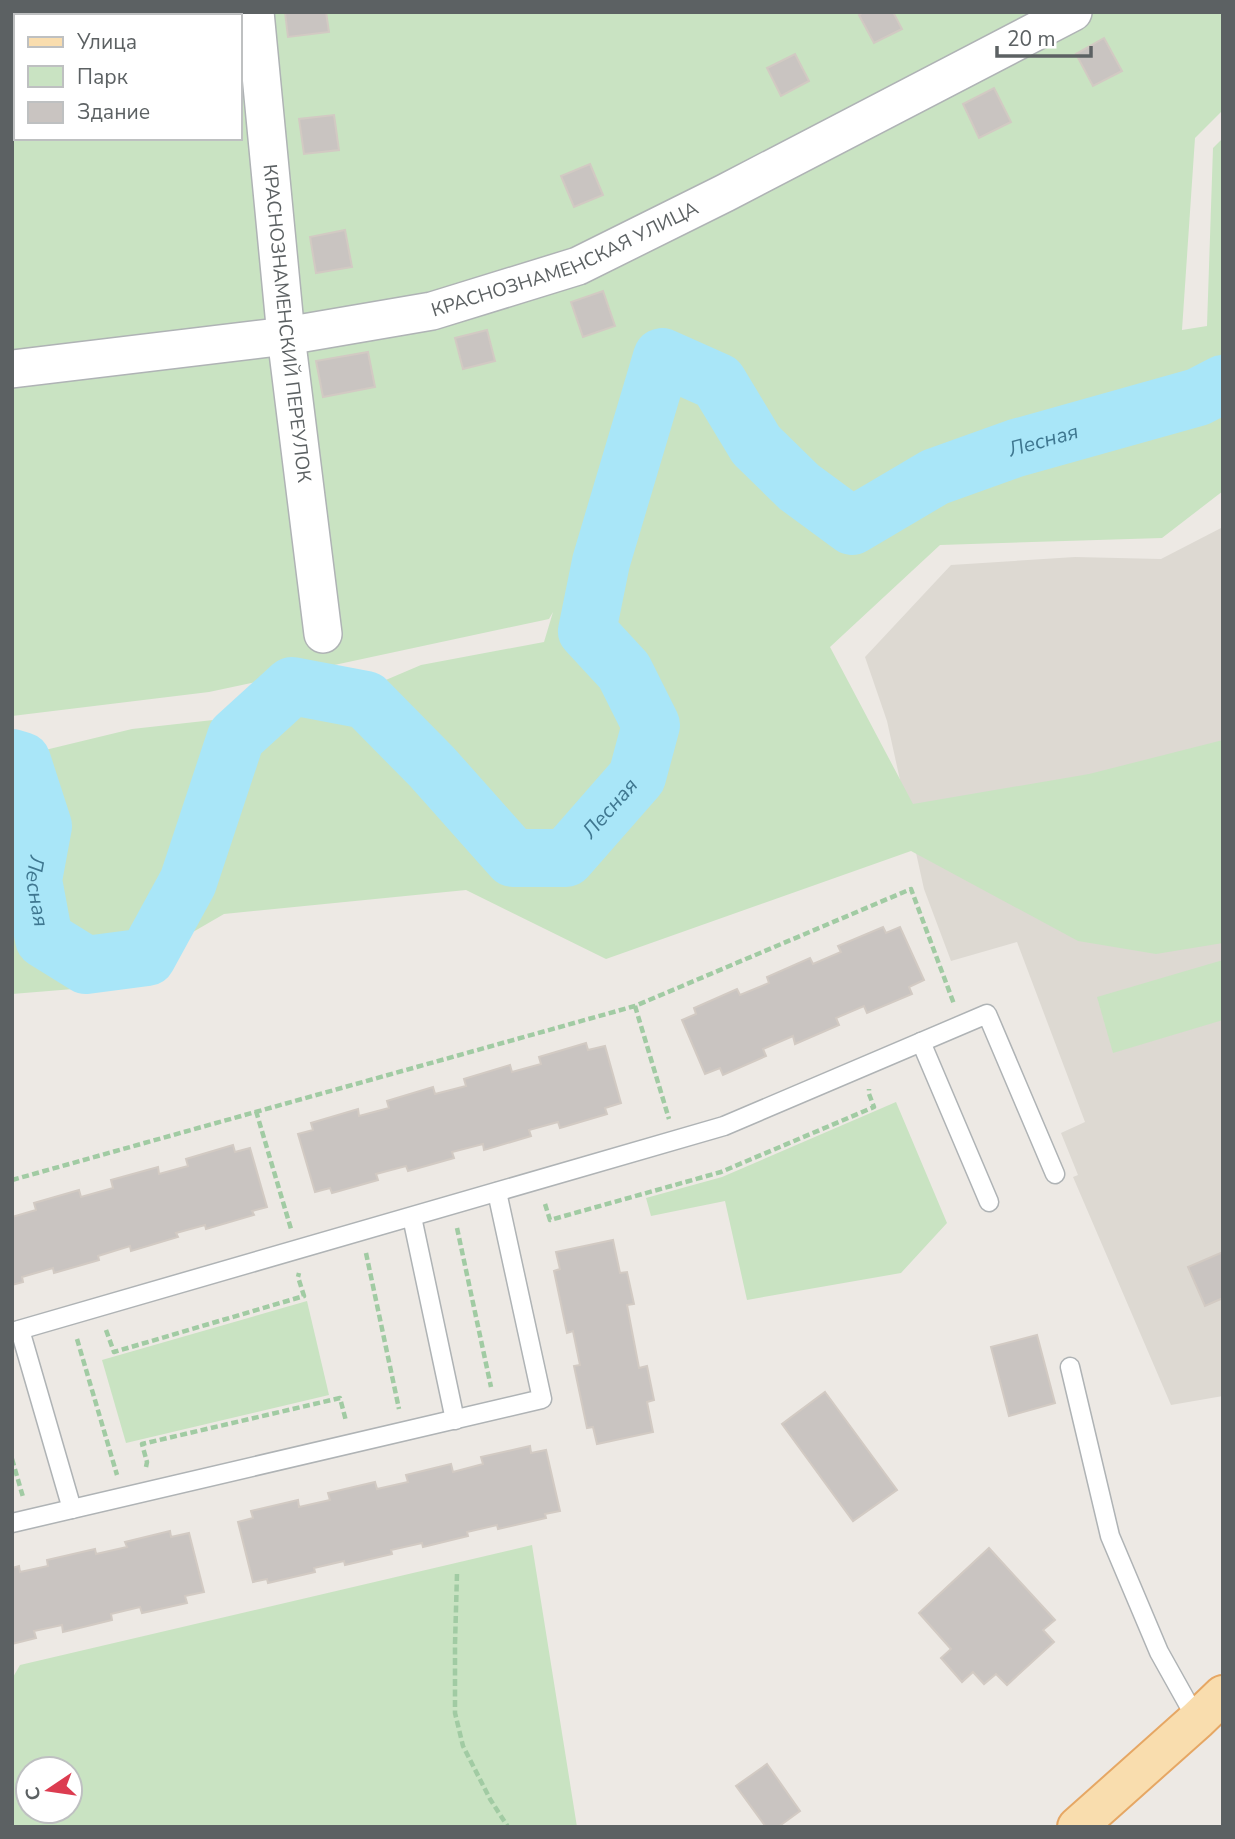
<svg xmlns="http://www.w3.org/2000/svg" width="1235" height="1839" viewBox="0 0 1235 1839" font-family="'Nunito Sans',sans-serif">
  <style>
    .education { fill: #ddd9d2 }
    .green { fill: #c9e3c2; fill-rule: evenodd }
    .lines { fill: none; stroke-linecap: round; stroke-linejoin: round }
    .river { stroke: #a9e6f8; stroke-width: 58 }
    .building { fill: #c9c4c1; stroke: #d2cac3; stroke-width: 2 }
    .lane-casing { stroke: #afb3b5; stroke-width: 21 }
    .street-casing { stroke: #afb3b5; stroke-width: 40 }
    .primary-casing { stroke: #e6a764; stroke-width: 42 }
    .path { stroke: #a1cba3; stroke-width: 4.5; stroke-dasharray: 7 3.5; stroke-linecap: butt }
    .lane { stroke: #fff; stroke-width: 18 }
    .street { stroke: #fff; stroke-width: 37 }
    .primary { stroke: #f9ddae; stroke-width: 38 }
    .labels { text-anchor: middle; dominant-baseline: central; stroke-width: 7; stroke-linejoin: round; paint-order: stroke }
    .street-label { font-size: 19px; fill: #5c6163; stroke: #fff }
    .water-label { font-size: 21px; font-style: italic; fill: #3f7790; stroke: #fff }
  </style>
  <rect width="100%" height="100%" fill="#ede9e4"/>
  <polygon class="education" points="1223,527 1223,1396 1171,1405 1073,1177 1078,1175 1061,1133 1085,1122 1017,942 951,961 924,889 887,721 865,657 951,565 1075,557 1161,559"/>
  <g class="green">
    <path d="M12,12H1223V110L1195,138L1182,330L1207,326L1213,148L1223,138V491L1162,538L940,545L830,647L913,804L1089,774L1223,740V943L1156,954L1078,941L911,851L606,959L466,890L224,914L98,987L12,994V758L132,729L320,708L421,665L544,642L553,612L549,619L209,692L12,716ZM16,16H240V138H16ZM663,357L735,402L736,403L651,384Z"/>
    <polygon points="1223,960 1223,1020 1113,1053 1097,997"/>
    <polygon points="896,1102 947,1223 901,1273 747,1300 725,1201 651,1216 646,1198 722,1177"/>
    <polygon points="307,1301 329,1395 126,1443 102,1360"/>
    <path d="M532,1545L577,1827H12V1679L20,1665ZM28,1769H70V1811H28Z"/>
  </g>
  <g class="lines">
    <path class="river" id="s1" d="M12,758L22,761L43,826L33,880L44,939L86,965L147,957L188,882L236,737L292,686L366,700L432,767L513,858H566L637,777L651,725L624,671L587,631L601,562L662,357L718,382L756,445L799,487L852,526L935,477L1016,448L1198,397L1223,384"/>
  </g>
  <g class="building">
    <polygon points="285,12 326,12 329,32 288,37"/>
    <polygon points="864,12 893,12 902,29 874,43 859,15"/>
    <polygon points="1104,38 1122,71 1093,86 1076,54"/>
    <polygon points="795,54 809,81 781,96 767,68"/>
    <polygon points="994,88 1011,122 979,138 963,104"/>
    <polygon points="334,115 339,150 304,154 299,119"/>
    <polygon points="590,164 603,195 574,207 561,176"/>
    <polygon points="345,230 352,267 316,273 310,237"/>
    <polygon points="603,291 615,326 583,337 571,302"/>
    <polygon points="487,330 495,361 463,369 455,338"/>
    <polygon points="368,352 375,387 323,397 316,361"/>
    <polygon points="883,927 886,933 900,927 924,980 909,987 912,994 867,1013 864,1006 836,1018 839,1025 795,1044 793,1036 763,1049 766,1056 723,1075 720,1068 705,1074 682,1020 696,1014 694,1008 737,989 740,995 769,983 767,977 810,958 813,964 841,952 838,946"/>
    <polygon points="586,1043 588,1050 605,1046 621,1103 605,1108 607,1114 560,1128 558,1122 529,1130 531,1136 484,1150 483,1144 452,1152 454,1158 408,1171 406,1166 376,1174 378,1180 332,1193 330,1188 315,1192 298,1134 313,1130 311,1123 358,1109 359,1116 389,1108 387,1101 433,1087 435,1094 466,1086 464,1079 510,1065 512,1072 541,1064 539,1057"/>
    <polygon points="233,1145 235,1152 250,1148 267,1207 252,1211 254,1215 206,1229 205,1225 176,1233 178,1237 131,1251 130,1246 98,1256 99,1260 54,1273 53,1268 22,1277 23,1282 12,1285 12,1217 36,1210 34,1203 79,1190 81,1197 113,1188 111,1180 158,1167 159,1174 188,1166 186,1159"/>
    <polygon points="613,1240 620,1273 627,1272 634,1304 627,1305 639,1368 647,1366 654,1400 647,1402 653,1432 597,1444 593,1427 587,1428 574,1366 580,1365 573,1331 567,1333 554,1271 560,1269 556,1252"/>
    <polygon points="1223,1252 1223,1298 1205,1306 1188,1267"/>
    <polygon points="1037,1335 1055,1403 1009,1416 991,1347"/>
    <polygon points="825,1392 897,1490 853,1521 782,1424"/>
    <polygon points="530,1446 531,1453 546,1450 560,1511 545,1514 546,1518 498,1529 497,1525 467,1532 468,1536 423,1547 422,1543 391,1550 392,1554 345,1565 344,1561 314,1568 315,1572 268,1583 267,1579 253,1582 238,1522 253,1518 251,1511 298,1500 299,1507 330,1500 328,1493 375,1482 377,1489 408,1482 406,1475 451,1464 453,1472 483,1464 481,1457"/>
    <polygon points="170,1531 171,1537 189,1533 204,1592 185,1596 187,1603 142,1613 140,1607 111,1614 112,1620 63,1632 62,1625 34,1631 36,1638 12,1644 12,1568 19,1566 20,1572 48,1566 47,1560 95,1549 96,1554 127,1547 125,1542"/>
    <polygon points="989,1548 1055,1620 1043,1630 1054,1642 1007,1685 996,1674 984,1684 973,1672 962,1682 941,1658 951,1649 919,1613"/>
    <polygon points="767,1764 800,1811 778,1827 766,1827 736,1786"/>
  </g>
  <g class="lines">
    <g class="lane-casing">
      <g id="lane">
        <polyline points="921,1042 989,1202"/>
        <polyline points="412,1217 455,1420"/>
        <polyline points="20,1330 72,1509"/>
        <polyline points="12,1332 724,1126 987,1014 1055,1174"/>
        <polyline points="1070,1367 1110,1536 1159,1652 1197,1720"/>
        <polyline points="12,1523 542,1399 497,1192"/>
      </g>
    </g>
    <g class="street-casing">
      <g id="street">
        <path id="s2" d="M255,12L286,336L323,634"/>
        <path id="s3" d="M12,369L286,336L432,311L578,266L725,193L1073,12"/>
      </g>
    </g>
    <g class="primary-casing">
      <polyline id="primary" points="1077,1827 1197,1720 1223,1695"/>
    </g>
    <g class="path">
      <polyline points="635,1006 669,1119"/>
      <polyline points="256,1111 291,1229"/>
      <polyline points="12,1180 635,1006 911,889 954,1004"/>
      <polyline points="545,1204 550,1220 721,1172 874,1107 869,1094 869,1089"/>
      <polyline points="457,1228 491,1387"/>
      <polyline points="366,1253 399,1409"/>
      <polyline points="106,1330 114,1352 304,1296 298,1277 299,1273"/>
      <polyline points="77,1339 117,1475"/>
      <polyline points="12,1459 23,1497"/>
      <polyline points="146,1467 147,1462 142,1444 340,1398 346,1421"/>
      <polyline points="457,1574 455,1644 455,1713 463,1746 490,1799 508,1827"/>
    </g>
    <use href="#lane" class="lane"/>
    <use href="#street" class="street"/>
    <use href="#primary" class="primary"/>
  </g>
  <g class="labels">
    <g class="street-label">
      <text stroke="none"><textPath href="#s3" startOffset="567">КРАСНОЗНАМЕНСКАЯ УЛИЦА</textPath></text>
      <text stroke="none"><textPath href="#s2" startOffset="313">КРАСНОЗНАМЕНСКИЙ ПЕРЕУЛОК</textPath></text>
    </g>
    <g class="water-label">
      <text stroke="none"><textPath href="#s1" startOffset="1995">Лесная</textPath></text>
      <text stroke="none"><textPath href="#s1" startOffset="1029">Лесная</textPath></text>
      <text stroke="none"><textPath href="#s1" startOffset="145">Лесная</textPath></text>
    </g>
  </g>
  <rect width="1235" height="1839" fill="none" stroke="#5c6163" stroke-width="28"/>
  <rect x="14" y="14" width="228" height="126" fill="#ffffff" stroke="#bec0c1" stroke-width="2"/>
  <rect x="28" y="37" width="35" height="10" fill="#f9ddae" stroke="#bec0c1" stroke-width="2"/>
  <text x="77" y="49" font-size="21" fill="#5c6163">Улица</text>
  <rect x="28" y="66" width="35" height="21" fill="#c9e3c2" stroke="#bec0c1" stroke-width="2"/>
  <text x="77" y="84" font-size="21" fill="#5c6163">Парк</text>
  <rect x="28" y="102" width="35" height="21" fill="#c9c4c1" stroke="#bec0c1" stroke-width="2"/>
  <text x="77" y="119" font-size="21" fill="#5c6163">Здание</text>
  <g transform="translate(49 1790) rotate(257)"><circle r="33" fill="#ffffff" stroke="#bec0c1" stroke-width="2"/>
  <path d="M0-5L12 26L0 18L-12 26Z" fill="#dc3c50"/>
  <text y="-10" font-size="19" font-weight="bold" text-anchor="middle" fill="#5c6163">С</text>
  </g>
  <path d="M997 46v10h94v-10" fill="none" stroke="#5c6163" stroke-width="3.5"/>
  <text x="1007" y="46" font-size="21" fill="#5c6163" stroke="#ffffff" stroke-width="5" paint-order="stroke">20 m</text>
</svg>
